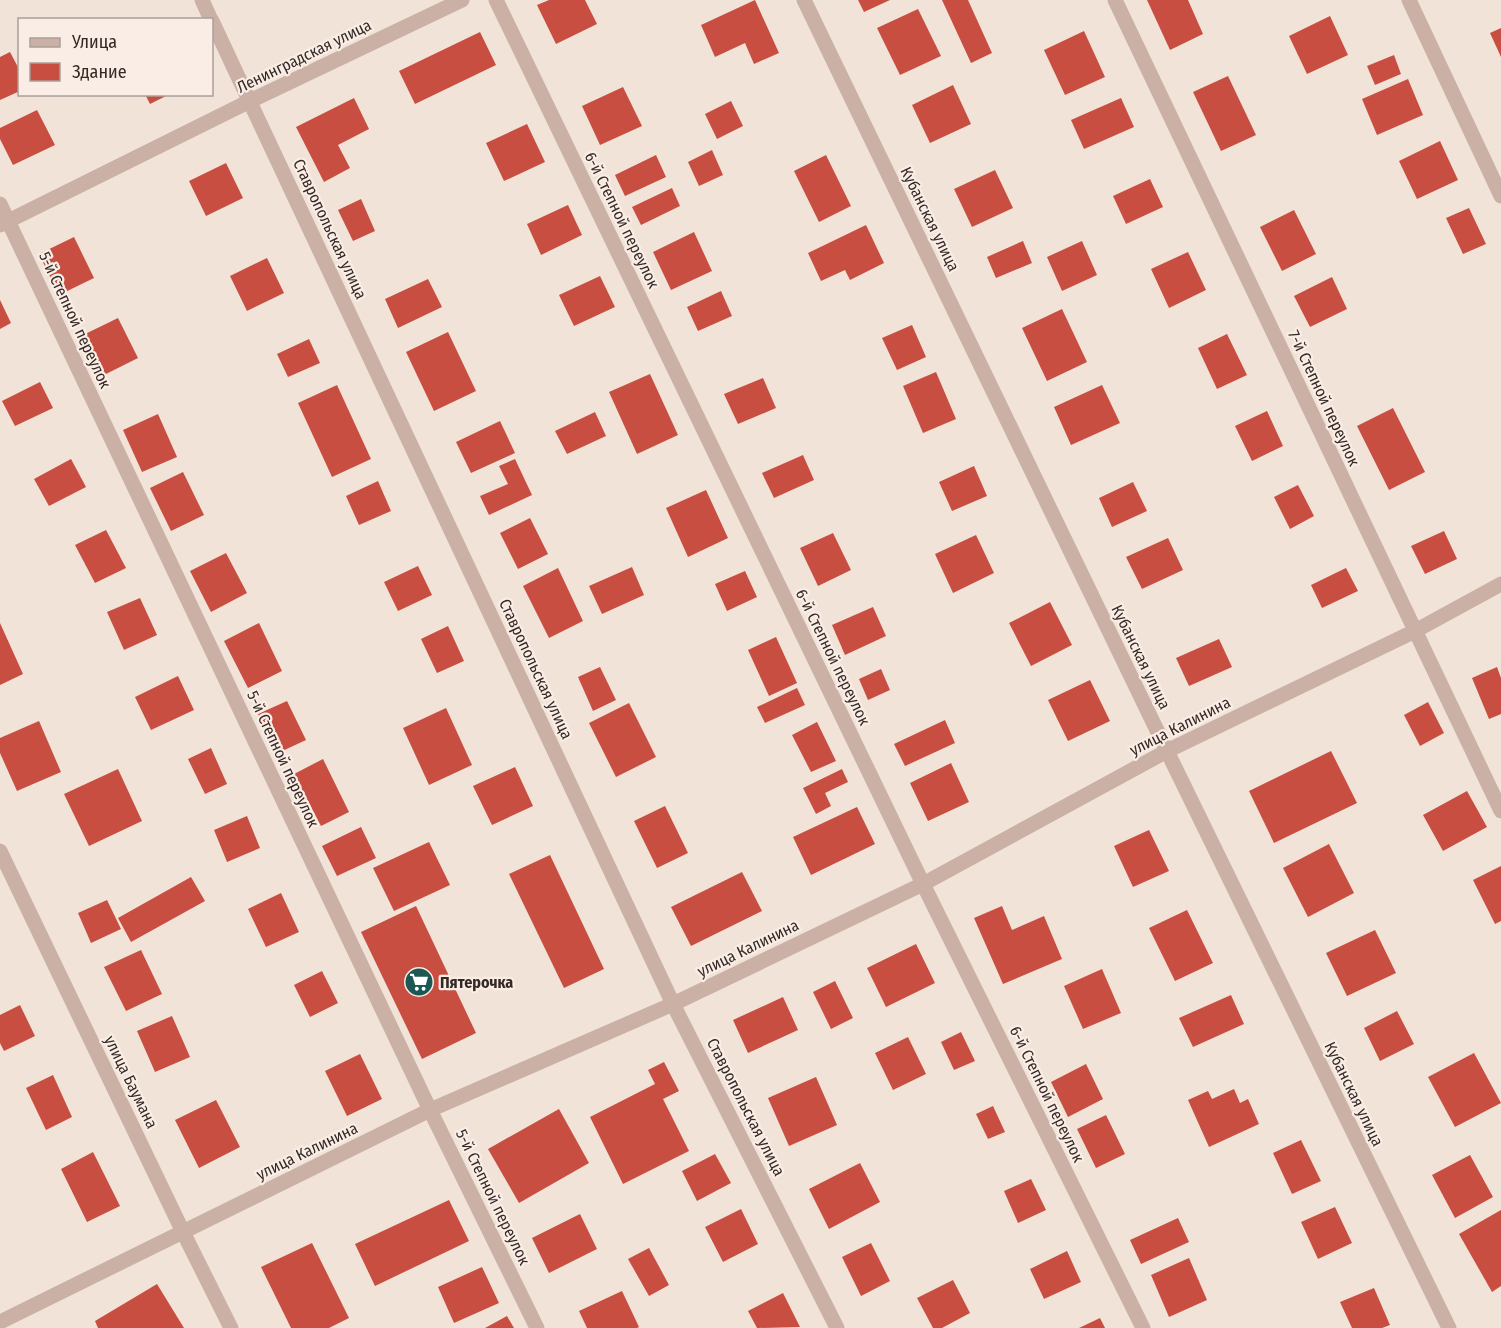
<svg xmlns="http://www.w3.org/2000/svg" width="1501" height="1328" viewBox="0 0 1501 1328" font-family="'Fira Sans Condensed',sans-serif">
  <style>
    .building { fill: #c84e41 }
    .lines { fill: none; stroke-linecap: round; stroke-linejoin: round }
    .minor { stroke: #cab0a5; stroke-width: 15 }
    .labels { text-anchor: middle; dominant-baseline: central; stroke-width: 4.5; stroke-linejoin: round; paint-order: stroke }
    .street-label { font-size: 16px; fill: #352926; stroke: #f9ede5 }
    .poi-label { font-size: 16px; font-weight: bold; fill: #352926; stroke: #f9ede5; text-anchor: start }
  </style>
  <rect width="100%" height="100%" fill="#f2e3d9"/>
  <g class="building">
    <polygon points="549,0 585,0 597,24 556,44 537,5"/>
    <polygon points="755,0 779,53 754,64 745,43 715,57 701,25"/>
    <polygon points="858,0 890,0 864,12"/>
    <polygon points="942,0 968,0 992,53 971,63"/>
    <polygon points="1147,0 1188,0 1203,34 1170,50"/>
    <polygon points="918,9 941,56 900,75 877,28"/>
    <polygon points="1330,16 1348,55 1307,74 1289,36"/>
    <polygon points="1501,28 1501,57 1490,33"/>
    <polygon points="1084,31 1105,77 1065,95 1044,50"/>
    <polygon points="480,32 496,65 415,104 399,71"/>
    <polygon points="10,52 20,71 20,91 0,100 0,57"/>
    <polygon points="1394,55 1401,74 1375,85 1367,66"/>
    <polygon points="1228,76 1256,135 1221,151 1193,92"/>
    <polygon points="1408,79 1423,115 1377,135 1362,99"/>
    <polygon points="953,85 971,124 930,143 912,105"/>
    <polygon points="623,87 642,126 600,145 582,106"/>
    <polygon points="145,94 170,94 150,104"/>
    <polygon points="354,98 369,129 338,145 350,168 324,182 296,127"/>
    <polygon points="1121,98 1134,127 1084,149 1071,120"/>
    <polygon points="731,101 743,126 717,139 705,114"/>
    <polygon points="37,110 55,145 13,165 0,139 0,128"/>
    <polygon points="527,124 545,162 504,181 486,143"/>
    <polygon points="1440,141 1458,180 1417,199 1399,161"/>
    <polygon points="712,150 723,175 699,186 688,162"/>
    <polygon points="656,155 666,177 625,196 615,175"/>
    <polygon points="826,155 851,206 819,222 794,171"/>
    <polygon points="226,163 243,198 206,216 189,181"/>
    <polygon points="995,170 1013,208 972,227 954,189"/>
    <polygon points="1150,179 1163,207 1126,224 1113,196"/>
    <polygon points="672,188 680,206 641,225 632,207"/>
    <polygon points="361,199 375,231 353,241 338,210"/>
    <polygon points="568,205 582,235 541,255 527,224"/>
    <polygon points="1469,208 1486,244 1463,254 1446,218"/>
    <polygon points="1294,210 1316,254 1282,271 1260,227"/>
    <polygon points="866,225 884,263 850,280 845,270 821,281 808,253"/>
    <polygon points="694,232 712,271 671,290 653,252"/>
    <polygon points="74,237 94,278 59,295 39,254"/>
    <polygon points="1023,241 1032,263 996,278 987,257"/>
    <polygon points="1082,241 1097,275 1062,291 1047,257"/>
    <polygon points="1188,252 1206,290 1169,308 1151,269"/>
    <polygon points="267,258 284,293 247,311 230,276"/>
    <polygon points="600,276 615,307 574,326 559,295"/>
    <polygon points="1332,277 1347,309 1310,327 1294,296"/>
    <polygon points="428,279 442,307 398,328 385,299"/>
    <polygon points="721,291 732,316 698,331 687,307"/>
    <polygon points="0,300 11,323 0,329"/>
    <polygon points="1062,309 1087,362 1047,381 1022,328"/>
    <polygon points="118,318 138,358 102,376 81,336"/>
    <polygon points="912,325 926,357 897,370 882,338"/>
    <polygon points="448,332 476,391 434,411 406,352"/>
    <polygon points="1227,334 1247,375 1217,389 1198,348"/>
    <polygon points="309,339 320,363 288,377 277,354"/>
    <polygon points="936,372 956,419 923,433 903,386"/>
    <polygon points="650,374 678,435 637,454 609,392"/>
    <polygon points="763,378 776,408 738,424 724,394"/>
    <polygon points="40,382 53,408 15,426 2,401"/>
    <polygon points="337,385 371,459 332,477 298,403"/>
    <polygon points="1102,385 1120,423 1071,445 1054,407"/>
    <polygon points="1393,408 1425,472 1389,490 1357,426"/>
    <polygon points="1267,411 1283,446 1252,461 1235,426"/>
    <polygon points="595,412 606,436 567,454 555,431"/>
    <polygon points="158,414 177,457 142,472 123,430"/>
    <polygon points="500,421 515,453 471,473 456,442"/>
    <polygon points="803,455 814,480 774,498 762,473"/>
    <polygon points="71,459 86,487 49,506 34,479"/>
    <polygon points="515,459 532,495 489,515 480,496 508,484 499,466"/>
    <polygon points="974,466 987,496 952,511 939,482"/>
    <polygon points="183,472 204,515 171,531 150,488"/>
    <polygon points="378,481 391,511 359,525 346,496"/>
    <polygon points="1133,482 1147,511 1112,527 1099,498"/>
    <polygon points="1298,485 1314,516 1290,529 1274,497"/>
    <polygon points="706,490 728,538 688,557 666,508"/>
    <polygon points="530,518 548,554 518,569 500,533"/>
    <polygon points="106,530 126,568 95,583 75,545"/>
    <polygon points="1444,531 1457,559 1425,574 1411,546"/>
    <polygon points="833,533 851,570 818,586 800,548"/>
    <polygon points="976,535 994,573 953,593 935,554"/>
    <polygon points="1168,538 1183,570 1142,589 1126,557"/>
    <polygon points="226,553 247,593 211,612 190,571"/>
    <polygon points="418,566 432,595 398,611 384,582"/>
    <polygon points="632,567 644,595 602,614 589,586"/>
    <polygon points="558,568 583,621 549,638 523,586"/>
    <polygon points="1346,568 1358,591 1322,608 1311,585"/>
    <polygon points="745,571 757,597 727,611 715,584"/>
    <polygon points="140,598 157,635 124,650 107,612"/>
    <polygon points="1050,602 1072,645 1031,666 1009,623"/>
    <polygon points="873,607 886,636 845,655 832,625"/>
    <polygon points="0,623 23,674 0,685"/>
    <polygon points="259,623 282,671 248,688 224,641"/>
    <polygon points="448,626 464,661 437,673 421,639"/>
    <polygon points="776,637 797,683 769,696 748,650"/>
    <polygon points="1219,639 1232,667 1189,686 1176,658"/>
    <polygon points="600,667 616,700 593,711 578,677"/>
    <polygon points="1497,667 1501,678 1501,714 1489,719 1472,678"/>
    <polygon points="881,669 890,690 868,700 859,679"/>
    <polygon points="178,676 194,710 151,730 135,697"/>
    <polygon points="1090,680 1110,721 1068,741 1048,700"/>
    <polygon points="797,688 805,705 765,723 757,707"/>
    <polygon points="287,701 306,740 278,753 258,714"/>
    <polygon points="1428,702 1444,733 1420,746 1404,715"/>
    <polygon points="629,703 656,757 616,777 589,723"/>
    <polygon points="446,708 472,765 429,785 403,728"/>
    <polygon points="945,720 955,743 905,766 894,744"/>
    <polygon points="39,721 61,772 17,791 0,753 0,738"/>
    <polygon points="817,722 836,761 811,772 792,735"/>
    <polygon points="211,748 227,784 205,794 188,759"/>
    <polygon points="1331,751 1357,803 1274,843 1249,791"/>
    <polygon points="323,759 349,812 321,826 294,774"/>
    <polygon points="951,763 969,802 928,821 910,783"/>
    <polygon points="515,767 533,806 492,825 473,786"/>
    <polygon points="118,769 142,821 89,846 64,794"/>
    <polygon points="842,769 848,782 825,793 831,806 816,814 803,788"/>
    <polygon points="1467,791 1487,827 1443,851 1423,815"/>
    <polygon points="665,806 688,853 657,868 634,821"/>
    <polygon points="857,807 875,844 811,875 793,837"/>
    <polygon points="247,816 260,848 227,862 214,830"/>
    <polygon points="361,827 376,858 337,876 322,846"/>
    <polygon points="1149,830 1169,871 1133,887 1114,846"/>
    <polygon points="429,842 450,885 394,911 373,868"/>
    <polygon points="1329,844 1354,893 1308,917 1283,868"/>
    <polygon points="550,855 604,969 564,988 509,874"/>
    <polygon points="1501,866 1501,921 1495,924 1473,880"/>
    <polygon points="742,872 762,911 691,946 671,907"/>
    <polygon points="191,877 205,901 131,942 118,918"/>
    <polygon points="281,893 299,932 266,947 248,909"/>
    <polygon points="107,900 121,929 91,943 78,913"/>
    <polygon points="416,906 476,1033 422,1059 361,932"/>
    <polygon points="1002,906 1012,930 1044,916 1062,959 1003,984 974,918"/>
    <polygon points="1187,910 1213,963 1175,981 1149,928"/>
    <polygon points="1375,930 1396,973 1347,996 1326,953"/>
    <polygon points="916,944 935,983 886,1007 867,968"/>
    <polygon points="141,950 162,994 126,1011 104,967"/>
    <polygon points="1102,969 1121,1013 1083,1029 1064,986"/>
    <polygon points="322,971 338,1003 310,1017 294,985"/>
    <polygon points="835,981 853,1018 831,1029 813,992"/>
    <polygon points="1231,995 1244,1024 1193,1047 1179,1018"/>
    <polygon points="783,997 798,1030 748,1053 733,1020"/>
    <polygon points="20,1005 35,1036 4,1051 0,1043 0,1015"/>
    <polygon points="1397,1011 1414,1044 1380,1061 1364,1028"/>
    <polygon points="172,1016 190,1057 155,1072 137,1031"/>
    <polygon points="961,1032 975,1061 954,1070 941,1042"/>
    <polygon points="908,1037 926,1074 893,1090 875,1053"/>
    <polygon points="1474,1053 1501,1103 1455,1127 1428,1077"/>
    <polygon points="360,1054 382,1099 347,1116 325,1071"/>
    <polygon points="664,1062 679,1091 663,1099 689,1151 623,1184 590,1117 655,1084 648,1070"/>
    <polygon points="1086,1064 1103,1099 1068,1117 1051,1082"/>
    <polygon points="53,1075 72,1117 46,1130 26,1088"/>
    <polygon points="816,1077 837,1125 789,1146 768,1098"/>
    <polygon points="1234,1089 1240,1103 1248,1099 1259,1124 1209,1147 1188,1100 1208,1091 1212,1099"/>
    <polygon points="216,1100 240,1147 199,1168 175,1120"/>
    <polygon points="993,1106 1005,1132 988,1139 976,1114"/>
    <polygon points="559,1109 589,1163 519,1203 488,1149"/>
    <polygon points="1106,1115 1125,1154 1096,1168 1077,1129"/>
    <polygon points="1301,1140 1321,1181 1292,1194 1273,1153"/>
    <polygon points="93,1152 120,1206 87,1222 61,1169"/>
    <polygon points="715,1154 731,1183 697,1201 682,1171"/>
    <polygon points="1470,1155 1493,1197 1455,1218 1432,1175"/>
    <polygon points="860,1163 880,1202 829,1229 809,1189"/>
    <polygon points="1031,1179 1046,1210 1018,1223 1004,1191"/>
    <polygon points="449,1200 469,1241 375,1286 355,1244"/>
    <polygon points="1335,1207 1352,1243 1318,1259 1301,1222"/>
    <polygon points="741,1209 758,1244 723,1262 705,1227"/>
    <polygon points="1501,1210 1501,1286 1492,1292 1459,1234"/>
    <polygon points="580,1214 597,1249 549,1273 532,1238"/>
    <polygon points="1178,1218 1189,1242 1141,1264 1130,1240"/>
    <polygon points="312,1243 349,1318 329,1328 291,1328 261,1267"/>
    <polygon points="871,1243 890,1281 861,1296 842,1257"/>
    <polygon points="649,1248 669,1285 649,1296 628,1259"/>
    <polygon points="1067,1251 1081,1282 1044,1299 1030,1269"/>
    <polygon points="1189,1258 1207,1300 1169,1317 1151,1275"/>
    <polygon points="482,1267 499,1303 454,1323 438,1287"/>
    <polygon points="953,1280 970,1313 942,1328 933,1328 917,1298"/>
    <polygon points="157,1284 184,1328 98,1328 95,1321"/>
    <polygon points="1374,1288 1390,1325 1382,1328 1352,1328 1340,1302"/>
    <polygon points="622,1291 639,1327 637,1328 587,1328 579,1311"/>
    <polygon points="783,1293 800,1327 757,1328 748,1311"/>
    <polygon points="507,1316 514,1328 485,1328"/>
    <polygon points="1100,1318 1105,1328 1079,1328"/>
  </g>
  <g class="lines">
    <g class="minor">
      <polyline points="202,0 211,20"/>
      <polyline points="496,0 923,884 1143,1328"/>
      <polyline points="804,0 1167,751 1449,1328"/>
      <polyline points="1115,0 1501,811"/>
      <polyline points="1409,0 1501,196"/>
      <polyline points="212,21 673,1004 837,1328"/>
      <polyline points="0,204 430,1110 537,1328"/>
      <polyline points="0,225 250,101 462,0"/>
      <polyline points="0,851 183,1232 231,1328"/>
      <polyline points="0,1322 430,1110 673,1004 923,884 1167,751 1415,631 1501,584"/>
    </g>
  </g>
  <defs>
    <g id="supermarket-disc" transform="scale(1.5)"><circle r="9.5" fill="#1b5753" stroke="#f9ede5"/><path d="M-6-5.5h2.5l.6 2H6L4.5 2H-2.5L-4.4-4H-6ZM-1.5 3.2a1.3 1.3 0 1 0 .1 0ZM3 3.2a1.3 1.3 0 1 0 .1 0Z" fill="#fff"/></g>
  </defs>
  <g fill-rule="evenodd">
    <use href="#supermarket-disc" x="419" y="982"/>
  </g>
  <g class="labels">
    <g class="street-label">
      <text transform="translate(304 56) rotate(-26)">Ленинградская улица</text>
      <text transform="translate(930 219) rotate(64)">Кубанская улица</text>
      <text transform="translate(622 220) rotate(64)">6-й Степной переулок</text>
      <text transform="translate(330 229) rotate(65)">Ставропольская улица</text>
      <text transform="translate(75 320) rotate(65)">5-й Степной переулок</text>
      <text transform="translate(1324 398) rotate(65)">7-й Степной переулок</text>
      <text transform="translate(833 657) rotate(64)">6-й Степной переулок</text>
      <text transform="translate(1141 657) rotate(64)">Кубанская улица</text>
      <text transform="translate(536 669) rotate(65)">Ставропольская улица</text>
      <text transform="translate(1180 726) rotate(-27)">улица Калинина</text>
      <text transform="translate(283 759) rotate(65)">5-й Степной переулок</text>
      <text transform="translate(748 948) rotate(-26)">улица Калинина</text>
      <text transform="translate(131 1082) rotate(64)">улица Баумана</text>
      <text transform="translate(1047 1094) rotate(64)">6-й Степной переулок</text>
      <text transform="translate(1354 1094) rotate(64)">Кубанская улица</text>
      <text transform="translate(746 1107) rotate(63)">Ставропольская улица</text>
      <text transform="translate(307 1151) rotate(-26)">улица Калинина</text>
      <text transform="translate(493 1197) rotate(64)">5-й Степной переулок</text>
    </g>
    <g class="poi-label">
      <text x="440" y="982">Пятерочка</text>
    </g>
  </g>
  <rect x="18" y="18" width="195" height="78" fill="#f9ede5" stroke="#ab9f99" stroke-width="1.5"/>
  <rect x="30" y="38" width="30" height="9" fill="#cab0a5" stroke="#ab9f99" stroke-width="1.5"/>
  <text x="72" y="48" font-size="18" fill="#352926">Улица</text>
  <rect x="30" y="63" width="30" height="18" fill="#c84e41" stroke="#ab9f99" stroke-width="1.5"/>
  <text x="72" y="78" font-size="18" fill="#352926">Здание</text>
</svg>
